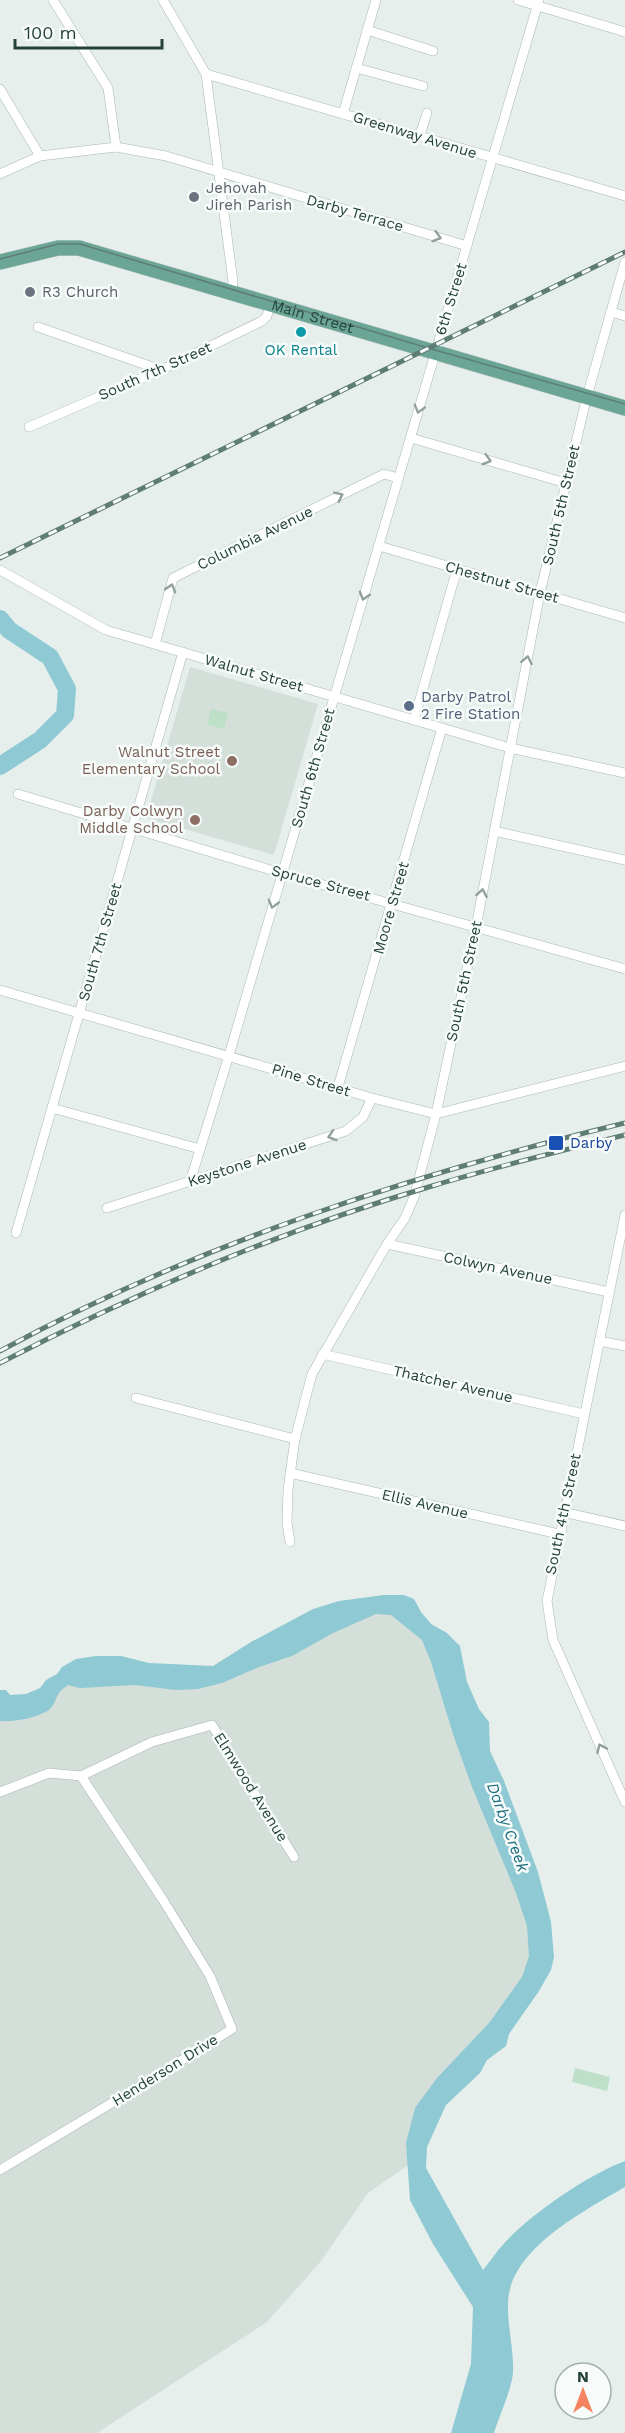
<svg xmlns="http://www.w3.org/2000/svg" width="625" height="2433" viewBox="0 0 625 2433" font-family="'Work Sans',sans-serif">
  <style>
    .built { fill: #d4dfda }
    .green { fill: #bfe0c8 }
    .water { fill: #8ec9d4 }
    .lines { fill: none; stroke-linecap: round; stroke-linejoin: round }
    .river { stroke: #8ec9d4; stroke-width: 18 }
    .minor-casing { stroke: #a8b8b2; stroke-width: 10 }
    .primary-casing { stroke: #c2cac8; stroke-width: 16 }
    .minor { stroke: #fff; stroke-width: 9 }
    .primary { stroke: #6aa596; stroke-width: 15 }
    .tram { stroke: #5f7d75; stroke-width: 1.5 }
    .rail-casing { stroke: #5f7d75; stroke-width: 5 }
    .rail { stroke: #f7fbf9; stroke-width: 3; stroke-dasharray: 9; stroke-linecap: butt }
    .oneway { stroke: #92a09c }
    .worship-dot { fill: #6b7280; stroke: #f7fbf9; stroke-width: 2 }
    .culture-dot { fill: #0f9aa8; stroke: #f7fbf9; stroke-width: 2 }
    .service-dot { fill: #5c6f8a; stroke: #f7fbf9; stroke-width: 2 }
    .education-dot { fill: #8d6e63; stroke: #f7fbf9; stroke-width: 2 }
    .transit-dot { fill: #1a4fb4; stroke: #f7fbf9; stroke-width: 2 }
    .labels { text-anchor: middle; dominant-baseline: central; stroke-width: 5; stroke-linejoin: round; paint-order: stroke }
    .street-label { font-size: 15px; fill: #24423a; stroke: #f7fbf9 }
    .worship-label { font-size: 15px; fill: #5b616d; stroke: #f7fbf9; text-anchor: start }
    .culture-label { font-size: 15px; fill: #0d838f; stroke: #f7fbf9 }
    .service-label { font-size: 15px; fill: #4e5e75; stroke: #f7fbf9; text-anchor: start }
    .education-label { font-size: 15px; fill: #785e54; stroke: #f7fbf9; text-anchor: end }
    .transit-label { font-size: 15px; fill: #164399; stroke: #f7fbf9; text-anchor: start }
    .water-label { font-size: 16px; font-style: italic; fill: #1c6f80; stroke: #f7fbf9 }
  </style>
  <rect width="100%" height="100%" fill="#e6efeb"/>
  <g class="built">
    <polygon points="190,667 318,704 274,855 146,818"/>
    <polygon points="381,1610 413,1610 539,1933 527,1982 426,2105 416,2160 368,2193 321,2261 267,2322 97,2433 0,2433 0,1708 86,1669 216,1672"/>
  </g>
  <g class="green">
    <polygon points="211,709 228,713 224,729 207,725"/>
    <polygon points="575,2068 610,2077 607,2091 572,2082"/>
  </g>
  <path class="water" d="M384,1595H404L414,1599L421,1612L431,1624L447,1633L460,1646L467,1682L479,1709L489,1722L490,1751L504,1781L538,1872L551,1922L554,1957L551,1970L539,1991L509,2034L506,2046L487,2060L480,2073L446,2105L427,2147L426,2168L483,2270C489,2263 494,2255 500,2248C526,2217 587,2175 625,2161V2187C584,2211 510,2249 508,2302C507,2325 514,2349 513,2372C512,2389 499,2416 494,2433H451L471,2364L473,2307L433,2244L410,2200L406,2143L415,2108L437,2078L489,2023L522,1977L529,1956L527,1926L516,1893L472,1787L453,1734L431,1662L422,1640L391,1615L376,1614L333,1633L292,1656L259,1667L222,1683L198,1689L176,1690L135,1685L80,1688L68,1685C54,1694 58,1700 51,1708C40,1718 14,1722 0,1721V1690H6L10,1695L26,1694L40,1688L46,1680L57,1674L62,1667L76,1659L96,1656H121L149,1663L213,1666L251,1642L313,1609L339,1601Z"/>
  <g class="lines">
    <polyline class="river" points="0,619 9,630 50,657 67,689 65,715 40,740 0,766"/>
    <g class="minor-casing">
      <g id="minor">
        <polyline points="53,0 108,88 116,147"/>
        <polyline points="163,0 206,74 233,282 231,293"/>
        <polyline points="518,0 625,32"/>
        <polyline points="367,30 433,51"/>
        <polyline points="356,68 423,86"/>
        <polyline points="206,74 625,196"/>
        <polyline points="0,89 40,156"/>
        <polyline points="343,114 376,0"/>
        <polyline points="420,135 427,113"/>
        <polyline points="0,174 40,156 116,147 166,156 467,246"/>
        <polyline points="611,312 625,316"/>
        <polyline points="38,327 161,370"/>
        <polyline points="29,427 161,370 262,321 267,316 270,304"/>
        <polyline points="411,438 566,483"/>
        <polyline points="379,546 625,618"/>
        <polyline points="0,570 106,630 510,748 625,773"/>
        <polyline points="155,644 173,578 384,474 398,478"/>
        <polyline points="414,720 457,569"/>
        <polyline points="18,794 281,873 625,969"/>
        <polyline points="494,831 625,860"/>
        <polyline points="0,990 372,1098 436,1114 625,1066"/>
        <polyline points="338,1087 442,728"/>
        <polyline points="52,1108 200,1149"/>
        <polyline points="190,1182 229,1055 539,0"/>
        <polyline points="107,1208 346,1131 363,1117 372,1098"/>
        <polyline points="625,1215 547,1601 553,1640 625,1802"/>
        <polyline points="16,1233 183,652"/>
        <polyline points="387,1244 609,1292"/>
        <polyline points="599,1341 625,1346"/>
        <polyline points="322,1354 584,1414"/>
        <polyline points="136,1398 295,1439"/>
        <polyline points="290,1473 559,1534"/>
        <polyline points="563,1512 625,1526"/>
        <polyline points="290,1542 287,1523 288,1490 295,1439 312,1374 387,1244 405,1218 414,1197 436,1114 476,927 540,593 586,400 625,262"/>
        <polyline points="0,1792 49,1773 81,1776 152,1742 212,1725 294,1857"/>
        <polyline points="0,2170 150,2080 232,2029 210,1976 163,1900 81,1776"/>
      </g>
    </g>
    <g class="primary-casing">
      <g id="primary">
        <path id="s1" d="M0,262L58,248H79L625,408"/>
      </g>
    </g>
    <use href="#minor" class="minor"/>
    <use href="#primary" class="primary"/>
    <polyline class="tram" points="0,259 58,244 80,244 428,348 625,404"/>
    <g class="rail-casing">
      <g id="rail">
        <polyline points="0,558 625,252"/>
        <path d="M0,1351C195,1245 410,1175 625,1123"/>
        <path d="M0,1363C137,1292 283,1230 432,1186C495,1167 560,1151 625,1135"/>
      </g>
    </g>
    <use href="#rail" class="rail"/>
  </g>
  <defs><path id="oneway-chevron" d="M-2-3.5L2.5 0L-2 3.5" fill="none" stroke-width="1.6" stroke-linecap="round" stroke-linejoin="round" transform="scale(1.5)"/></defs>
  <g class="oneway">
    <use href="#oneway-chevron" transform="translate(437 237) rotate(16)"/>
    <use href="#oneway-chevron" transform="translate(419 409) rotate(106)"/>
    <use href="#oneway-chevron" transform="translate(487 460) rotate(16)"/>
    <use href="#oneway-chevron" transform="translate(339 496) rotate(-26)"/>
    <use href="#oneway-chevron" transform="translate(171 588) rotate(-73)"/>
    <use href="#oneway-chevron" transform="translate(364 596) rotate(107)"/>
    <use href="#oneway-chevron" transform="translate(527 660) rotate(-79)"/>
    <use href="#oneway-chevron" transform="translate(482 893) rotate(-80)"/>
    <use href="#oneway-chevron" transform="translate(273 904) rotate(106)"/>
    <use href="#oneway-chevron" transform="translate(332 1136) rotate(162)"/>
    <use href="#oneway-chevron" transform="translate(601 1748) rotate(-114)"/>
  </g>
  <g class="worship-dot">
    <circle cx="194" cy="197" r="6"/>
    <circle cx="30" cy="292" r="6"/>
  </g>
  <circle class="culture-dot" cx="301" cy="332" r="6"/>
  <circle class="service-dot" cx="409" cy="706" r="6"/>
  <g class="education-dot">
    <circle cx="232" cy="761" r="6"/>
    <circle cx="195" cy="820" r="6"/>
  </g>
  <rect class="transit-dot" x="548" y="1135" width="16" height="16" rx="3"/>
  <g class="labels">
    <g class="street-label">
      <text transform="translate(415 135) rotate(17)">Greenway Avenue</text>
      <text transform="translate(355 213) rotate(16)">Darby Terrace</text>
      <text transform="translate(451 299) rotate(-73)">6th Street</text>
      <text stroke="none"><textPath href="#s1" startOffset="324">Main Street</textPath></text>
      <text transform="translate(155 371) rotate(-24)">South 7th Street</text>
      <text transform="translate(561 505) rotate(-77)">South 5th Street</text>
      <text transform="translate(255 538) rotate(-26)">Columbia Avenue</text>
      <text transform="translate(502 582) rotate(16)">Chestnut Street</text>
      <text transform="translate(254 673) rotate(16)">Walnut Street</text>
      <text transform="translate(313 768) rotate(-74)">South 6th Street</text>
      <text transform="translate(321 883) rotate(15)">Spruce Street</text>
      <text transform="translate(391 908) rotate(-74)">Moore Street</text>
      <text transform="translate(100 942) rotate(-74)">South 7th Street</text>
      <text transform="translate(464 981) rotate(-78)">South 5th Street</text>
      <text transform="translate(311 1080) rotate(17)">Pine Street</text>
      <text transform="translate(247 1163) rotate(-18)">Keystone Avenue</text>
      <text transform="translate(498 1268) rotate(12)">Colwyn Avenue</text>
      <text transform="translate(453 1384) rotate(13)">Thatcher Avenue</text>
      <text transform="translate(425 1504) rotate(13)">Ellis Avenue</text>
      <text transform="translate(563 1514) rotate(-78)">South 4th Street</text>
      <text transform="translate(251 1787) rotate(58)">Elmwood Avenue</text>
      <text transform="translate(165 2070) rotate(-32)">Henderson Drive</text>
    </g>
    <g class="worship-label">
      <text x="206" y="188">Jehovah<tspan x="206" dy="17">Jireh Parish</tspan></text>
      <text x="42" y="292">R3 Church</text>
    </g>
    <g class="culture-label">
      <text x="301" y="350">OK Rental</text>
    </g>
    <g class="service-label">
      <text x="421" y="697">Darby Patrol<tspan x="421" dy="17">2 Fire Station</tspan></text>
    </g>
    <g class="education-label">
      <text x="220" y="752">Walnut Street<tspan x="220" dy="17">Elementary School</tspan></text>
      <text x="183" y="811">Darby Colwyn<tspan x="183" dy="17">Middle School</tspan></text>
    </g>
    <g class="transit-label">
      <text x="570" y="1143">Darby</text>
    </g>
    <g class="water-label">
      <text transform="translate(508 1827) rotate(70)">Darby Creek</text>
    </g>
  </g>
  <g transform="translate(583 2391)"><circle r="28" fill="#f7fbf9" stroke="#a3b1ad" stroke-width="1.5"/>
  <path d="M0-4.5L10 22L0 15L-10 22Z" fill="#f4845f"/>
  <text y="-9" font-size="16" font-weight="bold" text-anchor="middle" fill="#24423a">N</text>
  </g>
  <path d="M15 39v9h147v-9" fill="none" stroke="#24423a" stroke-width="3"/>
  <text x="24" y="39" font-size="18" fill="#24423a" stroke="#f7fbf9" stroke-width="4.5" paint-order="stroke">100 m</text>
</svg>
